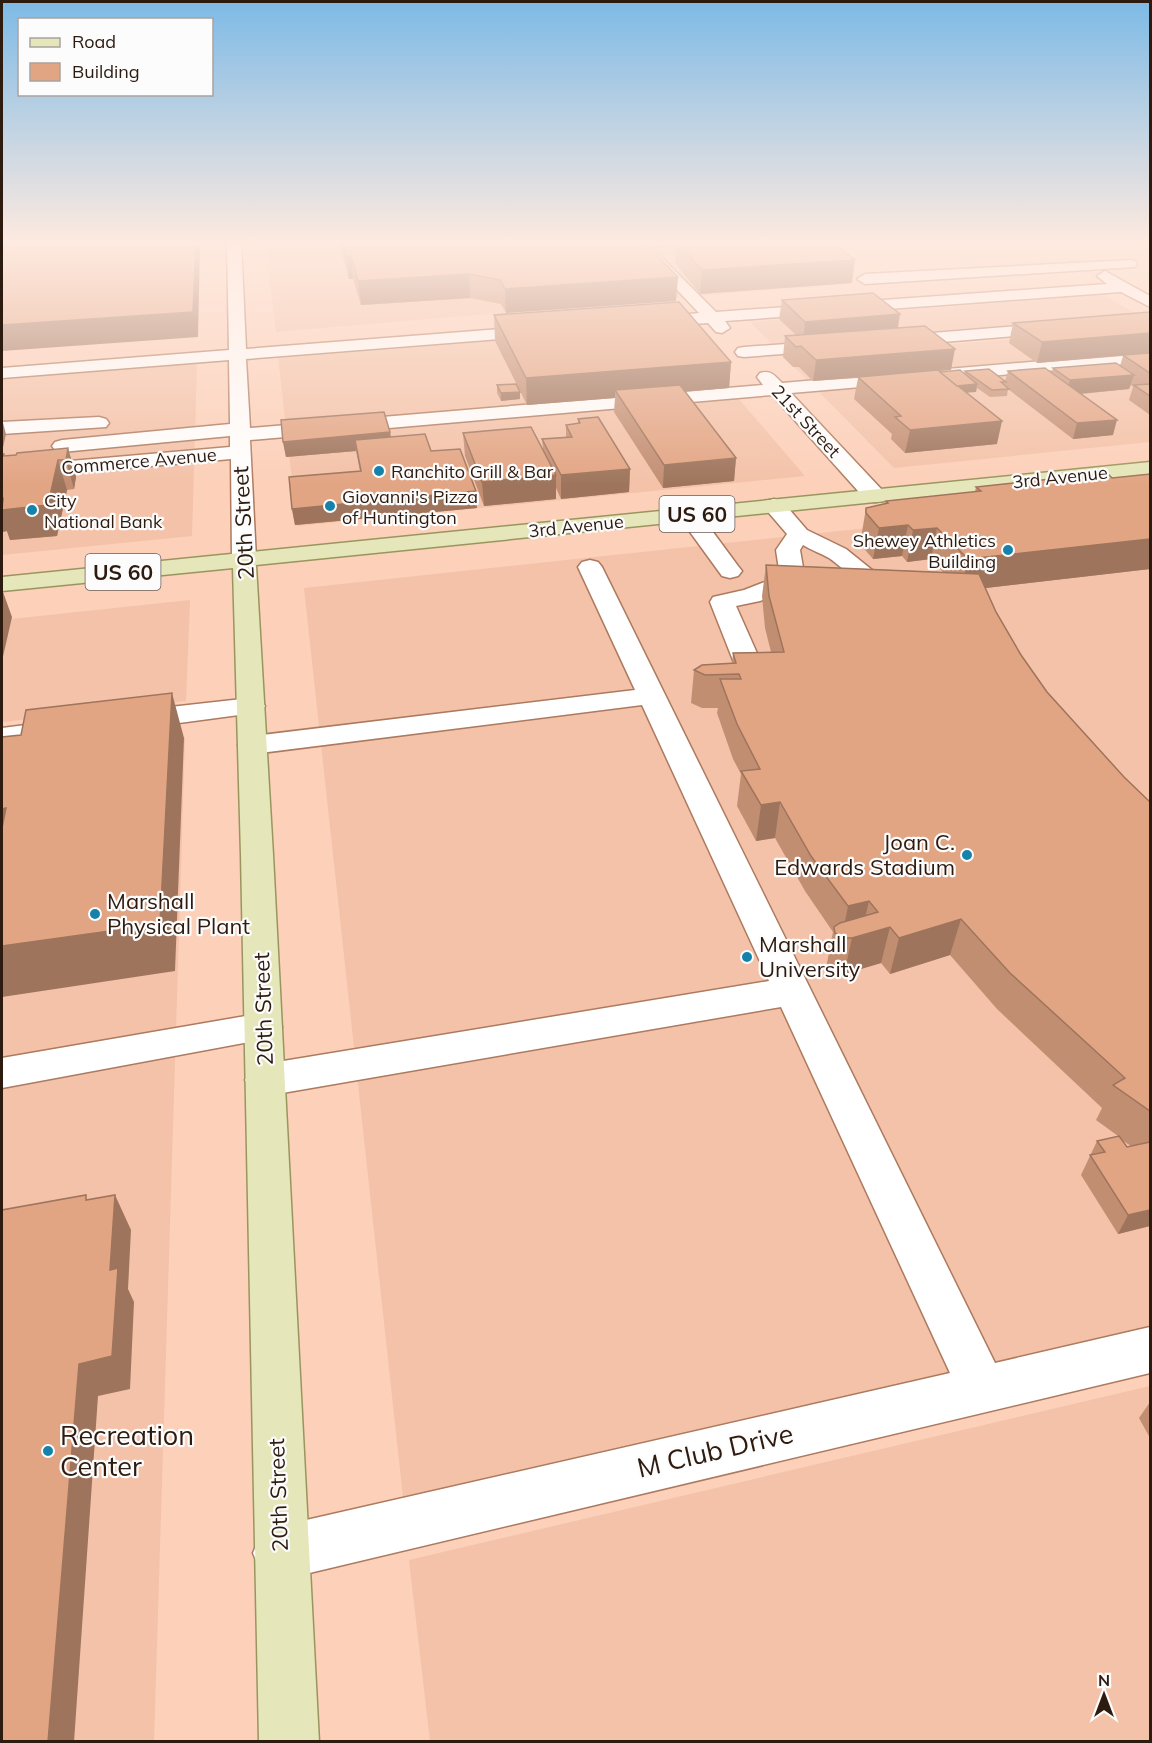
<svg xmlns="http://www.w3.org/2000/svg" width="1152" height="1743" viewBox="0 0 1152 1743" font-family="Mulish,sans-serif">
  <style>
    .built { fill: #f3c2a8 }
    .green { fill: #d6aa92 }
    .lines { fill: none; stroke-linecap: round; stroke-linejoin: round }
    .minor-casing { stroke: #ad7a5f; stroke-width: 3 }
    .major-casing { stroke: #9a955f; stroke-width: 3 }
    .minor { fill: #fff; fill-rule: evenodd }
    .major { fill: #e5e6b9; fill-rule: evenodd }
    .wall { fill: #c28e72; fill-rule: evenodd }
    .shaded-wall { fill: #9e745c }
    .building { fill: #e2a584; stroke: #9e745c; stroke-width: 1.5 }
    .poi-dot { fill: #1482aa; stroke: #fcfcfc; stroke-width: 2 }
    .labels { text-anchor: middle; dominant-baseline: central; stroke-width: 4.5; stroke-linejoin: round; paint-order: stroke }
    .far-street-label { font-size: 18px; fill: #2e1b10; stroke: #fcfcfc }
    .far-poi-label { font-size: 18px; fill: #2e1b10; stroke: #fcfcfc; text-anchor: start }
    .shield { fill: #fcfcfc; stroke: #6c5e57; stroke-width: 1.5 }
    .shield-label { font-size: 21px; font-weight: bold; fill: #2e1b10 }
    .street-label { font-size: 22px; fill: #2e1b10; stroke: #fcfcfc }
    .poi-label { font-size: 22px; fill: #2e1b10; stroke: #fcfcfc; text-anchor: start }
    .near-poi-label { font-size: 27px; fill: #2e1b10; stroke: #fcfcfc; text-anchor: start }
    .near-street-label { font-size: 27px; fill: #2e1b10; stroke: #fcfcfc }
  </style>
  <rect width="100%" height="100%" fill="#fcd0b9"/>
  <g class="built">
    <polygon points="265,241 799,241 852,283 276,332"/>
    <polygon points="1104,295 1138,315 772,344 750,322"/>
    <polygon points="678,327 731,389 286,427 278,358"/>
    <polygon points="1150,328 1150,354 810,383 785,358"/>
    <polygon points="1150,362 1150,442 894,468 817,390"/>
    <polygon points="197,364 192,536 2,555 2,378"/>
    <polygon points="737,397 805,476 297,526 287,435"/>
    <polygon points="1150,498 1150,1327 403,1497 304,588"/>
    <polygon points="190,600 186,701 2,722 2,620"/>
    <polygon points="185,737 154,1741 2,1741 2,759"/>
    <polygon points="1150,1386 1150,1741 430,1741 409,1560"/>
  </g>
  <polygon class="green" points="917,241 1052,241 1056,242 969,246"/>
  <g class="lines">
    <g class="minor-casing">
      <g id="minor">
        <path d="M227,241H241L246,349L538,326L546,331L538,336L246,359L250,428L763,385L757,377L760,373C771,370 774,375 782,383L1150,352V362L791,393L883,491L886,496L883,501L875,502L867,501L772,395L250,440L256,559L252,564L244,566L236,564L232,559L231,459L2,479V467L230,447V436L62,452L55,450L52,446L55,442L62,440L230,424L229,360L2,378V368L229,350Z"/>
        <polygon points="631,241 645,241 716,312 1107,284 1097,276 1105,271 1150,296 1150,307 1121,292 725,321 730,328 722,333 716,332 708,323 649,327 641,322 643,319 699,313"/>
        <polygon points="1130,260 1135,261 1137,264 1135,267 865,284 857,279 865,274"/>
        <polygon points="1056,323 1062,324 1064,328 1062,332 895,346 889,345 887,341 889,337 895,336"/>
        <polygon points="829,341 835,342 838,346 835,350 744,357 738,356 735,352 738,348 744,347"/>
        <polygon points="99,417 106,419 109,423 106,427 2,434 2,422"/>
        <path d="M774,499L782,501L807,530L846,549L877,574L904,585L907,590L904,595C873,603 851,573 829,558C820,553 811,550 803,545L800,550L805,579L802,584L760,601L736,606L768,678L764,684L754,686L744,684L740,678L710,602L713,597L744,590L780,576L776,550L787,534L763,506L766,501Z"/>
        <polygon points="688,507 696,509 738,566 742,571 738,576 730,578 722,576 677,514 680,509"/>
        <polygon points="590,560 598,562 602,567 995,1363 1150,1327 1150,1373 280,1580 261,1572 253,1553 261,1534 280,1526 950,1373 781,1007 265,1096 251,1091 245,1080 251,1069 265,1064 769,981 642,705 253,754 243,751 238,745 243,739 253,736 635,690 578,567 582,562"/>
        <polygon points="251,698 261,700 265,706 261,712 134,729 124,726 120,720 124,714 134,711"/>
        <polygon points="65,720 75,723 79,729 75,735 2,746 2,728"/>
        <polygon points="263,1013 276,1017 282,1027 276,1037 2,1088 2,1058"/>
      </g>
    </g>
    <g class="major-casing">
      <polygon id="major" points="1150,462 1150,474 256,565 273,855 319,1742 259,1742 241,855 233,568 2,591 2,577"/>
    </g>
    <use href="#minor" class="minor"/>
    <use href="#major" class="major"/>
  </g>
  <g class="wall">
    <polygon points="340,241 643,241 676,301 506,313 501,304 470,298 361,305 353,279 349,279 342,254"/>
    <polygon points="649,241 830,241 852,283 700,294 675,263 676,247 655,248"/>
    <polygon points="782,300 898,328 951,370 939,371 940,372 964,374 965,371 1005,381 1008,371 1052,373 1053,368 1120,366 1123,356 1037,363 1009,343 1013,323 1150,312 1150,415 1129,400 1133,387 1131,385 1129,389 1081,394 1113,435 1073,439 1008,389 1007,396 990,397 977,388 976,392 966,392 997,444 905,453 891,439 892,434 854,399 858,378 813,381 799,367 793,367 783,357 785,336 796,335 779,319"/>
    <polygon points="494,315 731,362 729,388 685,392 736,458 734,481 663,488 614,412 615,398 527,405 495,341"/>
    <polygon points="497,385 520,392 520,399 501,401 497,393"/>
    <polygon points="578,419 630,469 629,492 561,499 556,488 556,499 484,506 465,456 463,433 543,449 542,439 566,437 566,425 578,424"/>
    <polygon points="390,432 391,437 431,451 476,491 477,508 295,525 292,509 360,471 356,451 286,457 283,442"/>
    <polygon points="68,448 76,477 74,489 67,490 57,536 10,540 7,531 2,532 2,454 5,456"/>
    <path d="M1150,474V569L985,588L996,612L1021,655L1047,692L1124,777L1150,802V1226L1118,1234L1081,1175L1097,1141L1118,1136L1096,1120L1102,1108L997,1009L950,955L890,974L881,963L844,974H836L828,969L827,963L833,932L805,891L775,838L756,841L737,806L741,774L733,759L717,713L718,708H702L691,703L694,670L732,663L733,653L771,652L765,628L762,596L766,565L943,572L931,559L907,562L902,556L873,559L860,544L866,508L886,504V501L975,492L976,487L1112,478ZM1120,1139L1131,1146L1127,1147Z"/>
    <polygon points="1150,1402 1150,1438 1139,1418"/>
  </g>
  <g class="shaded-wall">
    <polygon points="196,241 199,241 200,246 198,337 2,351 2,325"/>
    <polygon points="346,256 351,256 353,279 349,279"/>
    <polygon points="855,260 852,283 700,294 702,270"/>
    <polygon points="469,274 470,298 361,305 358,281"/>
    <polygon points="678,277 676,301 506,313 505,289"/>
    <polygon points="900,314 897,334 803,342 805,322"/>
    <polygon points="1150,333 1150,353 1037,363 1042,342"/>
    <polygon points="955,349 951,370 813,381 816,360"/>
    <polygon points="731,362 729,388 619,397 615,390 615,398 527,405 526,378"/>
    <polygon points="1134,375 1129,389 1066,395 1070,380"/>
    <polygon points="977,384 976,392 950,394 951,386"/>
    <polygon points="520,392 520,399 501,401 501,393"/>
    <polygon points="2,419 6,434 2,452"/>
    <polygon points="1117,420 1113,435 1073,439 1077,423"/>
    <polygon points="1002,421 997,444 905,453 910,430"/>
    <polygon points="390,432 392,448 355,440 356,451 286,457 283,442"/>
    <polygon points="68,448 76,477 74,489 66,460"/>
    <polygon points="736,458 734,481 663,488 664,465"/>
    <polygon points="58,460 67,490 57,536 10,540 7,531 2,532 2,500"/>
    <polygon points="630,469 629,492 561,499 561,475"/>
    <polygon points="556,475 556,499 484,506 482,482"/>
    <polygon points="476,491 477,508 295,525 292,509"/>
    <polygon points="908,525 902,556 873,559 879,528"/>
    <polygon points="937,528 931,559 907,562 913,530"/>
    <polygon points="1150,539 1150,569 961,591 968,559"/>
    <polygon points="3,592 12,617 2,661 2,598"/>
    <polygon points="172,693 184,738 175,971 2,997 2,946"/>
    <polygon points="780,802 775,838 756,841 761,805"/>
    <polygon points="6,808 2,852 2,809"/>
    <polygon points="869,901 861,936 890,927 881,963 844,974 852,938 842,937 848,906"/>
    <polygon points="961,919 950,955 890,974 899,938"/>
    <polygon points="115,1195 131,1230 128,1289 134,1302 130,1389 98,1396 74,1742 48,1742 79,1364 110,1270"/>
    <polygon points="1150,1210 1150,1226 1118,1234 1128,1215"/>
  </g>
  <g class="building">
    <polygon points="2,241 196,241 193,312 2,325"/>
    <polygon points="342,241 643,241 678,277 505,289 500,280 469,274 358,281 351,256 346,256"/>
    <polygon points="676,241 830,241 855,260 702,270"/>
    <polygon points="873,293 900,314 805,322 782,300"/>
    <polygon points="679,302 731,362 526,378 494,315"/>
    <polygon points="1150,312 1150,333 1042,342 1013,323"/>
    <polygon points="925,326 955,349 816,360 801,346 796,347 785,336"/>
    <polygon points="1150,353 1150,373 1123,355"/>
    <polygon points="1116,363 1134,375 1070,380 1053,368"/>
    <polygon points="1045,368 1117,420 1077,423 1008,371"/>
    <polygon points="989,369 1006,382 1001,382 1009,389 992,390 965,371"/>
    <polygon points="938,370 1002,421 910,430 895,417 901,416 858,377"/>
    <polygon points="960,370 977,384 957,386 940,372"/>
    <polygon points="516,384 520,392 501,393 497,385"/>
    <polygon points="1150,384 1150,396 1134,385"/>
    <polygon points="680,385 736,458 664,465 615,390"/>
    <polygon points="384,412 390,432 283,442 281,420"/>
    <polygon points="598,417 630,469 561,475 542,439 572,437 566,425 580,423 578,419"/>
    <polygon points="531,427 556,475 482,482 463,433"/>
    <polygon points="425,434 431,451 460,449 476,491 292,509 289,477 361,471 355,440"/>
    <polygon points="68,448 66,460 58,460 48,505 2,510 3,499 2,500 2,454 4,454 3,456 16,455 17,453"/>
    <polygon points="1107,473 1112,478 1150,474 1150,539 968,559 937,528 913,530 908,525 879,528 866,513 866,508 888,503 886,501 981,491 976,487"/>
    <polygon points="766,565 979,574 996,612 1021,655 1047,692 1124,777 1150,802 1150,1111 1113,1085 1125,1078 1010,973 961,919 899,938 890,927 852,938 843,938 835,933 834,927 840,923 878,912 869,901 848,906 811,856 780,802 761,805 741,771 760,769 737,724 720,679 741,679 739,674 705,675 694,670 702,665 736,663 733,653 784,652 769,596"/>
    <polygon points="172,693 160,924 2,946 2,828 6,808 2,809 2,737 21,735 26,710"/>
    <polygon points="1119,1136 1127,1147 1150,1142 1150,1210 1128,1215 1090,1155 1105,1152 1097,1141"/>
    <polygon points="86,1195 86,1200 115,1195 110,1270 118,1268 112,1356 79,1364 48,1742 2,1742 2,1210"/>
  </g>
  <linearGradient id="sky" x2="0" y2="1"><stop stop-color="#7dbae6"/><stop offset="0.5" stop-color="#feeae0"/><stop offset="1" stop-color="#feeae0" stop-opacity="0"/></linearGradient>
  <rect width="1152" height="485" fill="url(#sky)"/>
  <g class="poi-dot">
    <circle cx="379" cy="471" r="6"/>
    <circle cx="330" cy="506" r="6"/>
    <circle cx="32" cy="510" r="6"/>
    <circle cx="1008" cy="550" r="6"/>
    <circle cx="967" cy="855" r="6"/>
    <circle cx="95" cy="914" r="6"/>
    <circle cx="747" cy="957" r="6"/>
    <circle cx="48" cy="1451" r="6"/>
  </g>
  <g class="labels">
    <g class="far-street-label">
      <text transform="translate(806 421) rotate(47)">21st Street</text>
      <text transform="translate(139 461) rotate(-5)">Commerce Avenue</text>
      <text transform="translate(1060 477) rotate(-6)">3rd Avenue</text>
      <text transform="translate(576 526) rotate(-6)">3rd Avenue</text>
    </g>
    <g class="far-poi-label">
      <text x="391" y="471">Ranchito Grill &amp; Bar</text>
      <text x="342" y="496">Giovanni's Pizza<tspan x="342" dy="21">of Huntington</tspan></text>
      <text x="44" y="500">City<tspan x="44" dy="21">National Bank</tspan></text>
      <text x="996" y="540" text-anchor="end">Shewey Athletics<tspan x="996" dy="21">Building</tspan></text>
    </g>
    <g class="shield">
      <rect x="659.5" y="496" width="75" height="36" rx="4.5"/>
      <rect x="85.5" y="554" width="75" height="36" rx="4.5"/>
    </g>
    <g class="shield-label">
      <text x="697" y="514">US 60</text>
      <text x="123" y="572">US 60</text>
    </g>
    <g class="street-label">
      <text transform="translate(243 523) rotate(-93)">20th Street</text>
      <text transform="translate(263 1009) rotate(-92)">20th Street</text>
      <text transform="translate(278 1495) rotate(-92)">20th Street</text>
    </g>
    <g class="poi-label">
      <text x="955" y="842" text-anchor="end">Joan C.<tspan x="955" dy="25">Edwards Stadium</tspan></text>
      <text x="107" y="901">Marshall<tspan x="107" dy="25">Physical Plant</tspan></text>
      <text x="759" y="944">Marshall<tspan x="759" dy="25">University</tspan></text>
    </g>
    <g class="near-poi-label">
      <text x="60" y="1435">Recreation<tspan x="60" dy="31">Center</tspan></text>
    </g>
    <g class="near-street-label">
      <text transform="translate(715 1450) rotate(-13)">M Club Drive</text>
    </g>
  </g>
  <rect width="1152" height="1743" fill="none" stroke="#2e1b10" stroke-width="6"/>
  <rect x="18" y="18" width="195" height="78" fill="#fcfcfc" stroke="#aaa29e" stroke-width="1.5"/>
  <rect x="30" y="38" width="30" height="9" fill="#e5e6b9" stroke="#aaa29e" stroke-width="1.5"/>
  <text x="72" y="48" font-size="18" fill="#2e1b10">Road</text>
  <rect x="30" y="63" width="30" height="18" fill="#e2a584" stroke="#aaa29e" stroke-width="1.5"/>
  <text x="72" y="78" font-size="18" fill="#2e1b10">Building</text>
  <g transform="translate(1104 1695)" stroke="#fcfcfc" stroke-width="4.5" paint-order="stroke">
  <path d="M0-4.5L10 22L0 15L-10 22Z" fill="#2e1b10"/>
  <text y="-9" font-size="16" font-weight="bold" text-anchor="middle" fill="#2e1b10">N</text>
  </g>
</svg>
